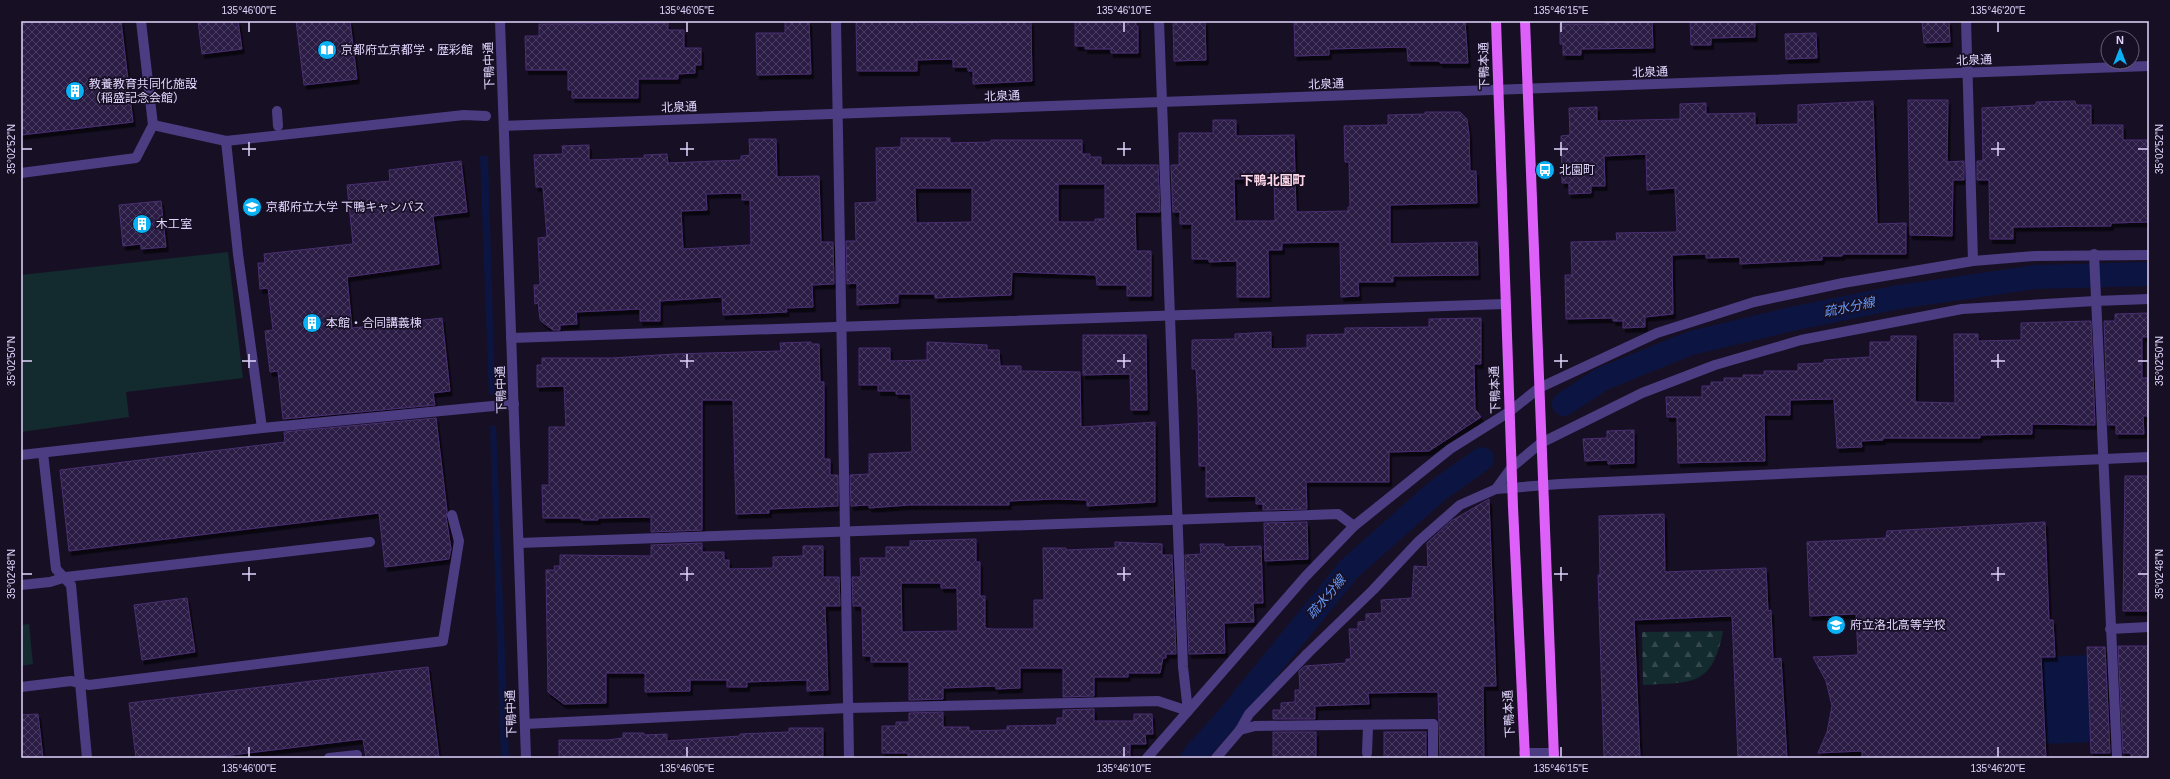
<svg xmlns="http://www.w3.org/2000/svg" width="2170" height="779" viewBox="0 0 2170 779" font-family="Helvetica,'Noto Sans JP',sans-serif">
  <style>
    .grass { fill: #132a2e }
    .forest { fill: url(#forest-firs) }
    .water { fill: #0c1541 }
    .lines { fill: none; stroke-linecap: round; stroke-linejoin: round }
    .canal { stroke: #0c1541; stroke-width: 24 }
    .building { fill: url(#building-cross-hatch); stroke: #482f70; fill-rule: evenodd; filter: url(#shadow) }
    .service { stroke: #4c3d82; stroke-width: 10 }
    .pedestrian { stroke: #4c3d82; stroke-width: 10 }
    .minor { stroke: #4c3d82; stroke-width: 10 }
    .tertiary { stroke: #4c3d82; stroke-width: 10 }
    .primary { stroke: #dd60f9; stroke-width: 10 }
    .ticks { fill: none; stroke: #e1d5fd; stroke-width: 1.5 }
    .labels { text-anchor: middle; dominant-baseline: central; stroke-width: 3.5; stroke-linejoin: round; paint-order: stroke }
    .poi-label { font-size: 12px; fill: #e1d5fd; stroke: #171025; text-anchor: start }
    .street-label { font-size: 12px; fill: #e1d5fd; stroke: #171025 }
    .neighbourhood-label { font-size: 13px; font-weight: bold; fill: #fdd7e8; stroke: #171025 }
    .water-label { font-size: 13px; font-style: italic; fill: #679af9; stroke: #171025 }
    .neatline { fill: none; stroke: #e1d5fd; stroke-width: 1.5 }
    .ticks-label { font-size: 10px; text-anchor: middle; fill: #e1d5fd }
  </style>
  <defs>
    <pattern id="forest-firs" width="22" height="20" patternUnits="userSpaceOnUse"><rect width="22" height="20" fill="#132a2e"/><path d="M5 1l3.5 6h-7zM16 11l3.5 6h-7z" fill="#35484d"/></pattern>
    <pattern id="building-cross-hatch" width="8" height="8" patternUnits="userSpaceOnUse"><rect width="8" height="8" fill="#2c1c45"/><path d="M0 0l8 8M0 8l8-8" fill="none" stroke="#4a3c61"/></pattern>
    <filter id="shadow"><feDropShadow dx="2.5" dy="4.5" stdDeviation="0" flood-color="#0009"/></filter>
  </defs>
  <rect width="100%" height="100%" fill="#171025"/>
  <g class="grass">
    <polygon points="228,252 243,378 126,392 129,417 21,432 21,275"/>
    <polygon points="29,624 33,664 21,666 21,625"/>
  </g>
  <path class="forest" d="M1723,631C1712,687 1693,682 1643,685L1642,632Z"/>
  <g class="water">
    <polygon points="480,156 488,156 495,395 489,395"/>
    <polygon points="490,426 496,426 509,758 501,758"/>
    <polygon points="2087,655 2091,742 2045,744 2041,657"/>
  </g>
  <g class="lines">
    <g class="canal">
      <polyline points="1564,404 1602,379 1691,343 1796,318 1899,297 2035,277 2149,274"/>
      <polyline points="1192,758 1227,719 1349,569 1437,491 1482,459"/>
    </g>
  </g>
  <g class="building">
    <polygon points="21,21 121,21 133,122 21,135"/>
    <polygon points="198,21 238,21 242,49 202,54"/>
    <polygon points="296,21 350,21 357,79 304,85"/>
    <polygon points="785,21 809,21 811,74 757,75 756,33 785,33"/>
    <polygon points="856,21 916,21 917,24 1002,23 1002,21 1031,21 1032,81 973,84 973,71 968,71 968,67 953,67 953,59 917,60 917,71 857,71"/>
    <polygon points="1136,21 1136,26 1138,26 1138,53 1111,53 1111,49 1085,49 1085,46 1075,46 1075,22"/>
    <polygon points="1173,21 1205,21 1206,60 1174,61"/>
    <polygon points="1294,21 1465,21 1468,63 1440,63 1440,61 1408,61 1407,47 1329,49 1329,55 1295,56"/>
    <polygon points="1606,21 1652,21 1653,48 1581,49 1581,55 1563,55 1563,44 1560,44 1560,24 1606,24"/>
    <polygon points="1690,21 1755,21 1755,37 1711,38 1711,45 1691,45"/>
    <polygon points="1922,21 1949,21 1950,42 1924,43"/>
    <polygon points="668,23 668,30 684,30 684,48 701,48 701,65 695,65 695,73 678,74 678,79 638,79 638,98 572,98 572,90 568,90 568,70 526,70 525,36 539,36 539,24"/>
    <polygon points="1816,33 1817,58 1786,59 1785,34"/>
    <polygon points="1908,100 1948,100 1947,162 1964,161 1964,180 1953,180 1952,236 1910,235"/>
    <polygon points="1873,101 1877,224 1906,223 1906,254 1842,254 1842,256 1822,256 1822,260 1740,264 1740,257 1706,258 1706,254 1672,255 1673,314 1645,317 1645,327 1623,328 1623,321 1613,321 1613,318 1566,319 1565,275 1572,275 1571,242 1617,241 1616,233 1677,232 1675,188 1647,190 1646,154 1604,156 1605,186 1591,186 1591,193 1569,194 1569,183 1562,183 1561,136 1570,135 1569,108 1597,107 1597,121 1680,119 1680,104 1706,103 1706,114 1755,113 1755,125 1798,124 1798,105"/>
    <polygon points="2075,101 2076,105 2091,105 2091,125 2123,125 2123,140 2149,140 2149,222 2111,223 2111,226 2013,227 2013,239 1990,239 1989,180 1977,180 1977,161 1983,161 1982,108 2036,105 2036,102"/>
    <path d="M1425,112H1460L1467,119L1469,134L1470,171H1476L1477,203L1390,205V244L1477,242L1478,275L1393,276V282H1358L1359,296L1341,297L1340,242L1282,243V250H1268L1269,297H1237V261L1209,262V259H1192V224H1180V212H1173L1171,165H1179V133H1213V120H1236V136L1294,135L1296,212L1348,211V207H1350L1349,162H1345L1344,126L1388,125V115L1425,114ZM1274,178L1275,221H1235L1234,179Z"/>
    <path d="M901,138H950V143L991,142V140H1082V154H1090V157H1101V165H1158L1160,212H1135L1136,251H1151V296H1127V285H1097L1096,275L1012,272L1011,295L935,298V294H898V303L857,305V283L847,284L846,241H856L855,203L877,202L876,148L901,147ZM1058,184H1105V219H1095V222H1058ZM915,188H972V222L916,223Z"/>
    <path d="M749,139H776L777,177L819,176L821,242H833L834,284L812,285L813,307L786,308L787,312L723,315L722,297L660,301V321H640V309L576,312L577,324L560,325V330H553L542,322L540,319L538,303L535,304L534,285H540L538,238L547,237L543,187H536L534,155L563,154L562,146L589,145V160L644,158V155L667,154L668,163L741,160V156L750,155ZM742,193V200H750L751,245L683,249L681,211L707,210L706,194Z"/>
    <polygon points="461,161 467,212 433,216 439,264 347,277 352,328 442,318 450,391 433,393 435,405 283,419 278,371 270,372 265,331 273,330 268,288 260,289 258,263 265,263 264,254 353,244 347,185 390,181 389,170"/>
    <polygon points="161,201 166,247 141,249 141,244 123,246 119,205"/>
    <polygon points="2149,313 2149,337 2142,337 2142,378 2149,378 2149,416 2143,416 2144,434 2116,434 2116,425 2108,425 2104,321 2115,321 2115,314"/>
    <polygon points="1481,318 1481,364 1474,364 1475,409 1481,417 1429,451 1389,452 1389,482 1306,482 1307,509 1263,510 1263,504 1256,504 1256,496 1206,497 1206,466 1199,466 1198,407 1196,369 1192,369 1192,340 1235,339 1235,334 1271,332 1271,349 1307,348 1307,335 1345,334 1345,328 1429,327 1429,319"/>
    <polygon points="2091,321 2095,425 2032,424 2032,434 1980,435 1980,438 1883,438 1883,440 1861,441 1862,447 1837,448 1834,399 1790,400 1790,415 1764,415 1765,461 1678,463 1677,417 1667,417 1666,397 1702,397 1702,386 1711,386 1711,382 1724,382 1724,378 1743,378 1743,375 1764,375 1764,371 1798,371 1798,364 1824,363 1824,360 1870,357 1870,342 1891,342 1891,336 1916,336 1915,402 1955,403 1954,334 1978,334 1978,341 2021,340 2021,323"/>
    <polygon points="1083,335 1146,335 1147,410 1131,410 1130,374 1083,375"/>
    <polygon points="811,342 811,344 819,344 820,382 824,382 824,459 830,459 830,475 838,475 838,506 769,509 769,513 736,514 733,400 702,400 702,530 651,532 651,517 598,518 598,520 581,520 581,518 543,518 542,485 549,485 549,427 566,427 564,386 537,387 537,365 542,365 542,358 612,358 674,354 781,351 780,343"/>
    <polygon points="927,342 987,345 987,350 999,350 1000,366 1021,366 1021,371 1080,372 1081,427 1155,422 1155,502 1087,506 1087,500 1055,499 1009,501 1009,505 909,505 869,508 869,505 851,506 850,475 869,474 869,454 912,452 911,394 896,394 896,391 878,391 878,385 859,385 859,348 890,348 890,361 927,360"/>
    <polygon points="436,418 447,511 446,516 451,549 449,559 385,567 379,513 69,551 60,470 285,442 284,432"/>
    <polygon points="1634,430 1634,463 1608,464 1608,460 1585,461 1583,439 1607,438 1607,431"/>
    <polygon points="2125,476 2149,476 2149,611 2123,611"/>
    <polygon points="1489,499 1496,686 1483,686 1484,758 1440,758 1438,692 1368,693 1369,704 1315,706 1315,719 1273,719 1273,710 1281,710 1281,703 1295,702 1295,690 1300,690 1299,671 1305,666 1346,663 1346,659 1351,659 1349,629 1358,629 1358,622 1366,621 1366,614 1382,613 1381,600 1412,598 1414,566 1428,567 1427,543 1451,521"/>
    <polygon points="1664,514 1665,572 1766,568 1768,611 1771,610 1773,659 1781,658 1787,758 1738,758 1732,616 1634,620 1640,758 1604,758 1598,575 1600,575 1599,516"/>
    <polygon points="1307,522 1308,559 1265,561 1264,523"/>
    <polygon points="2045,522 2049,620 2053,620 2055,657 2041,657 2046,758 1862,758 1862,751 1818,753 1827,732 1832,706 1826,681 1813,657 1858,655 1856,614 1810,616 1807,542 1886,538 1887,531"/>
    <path d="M976,539V562H980V596H985V628L993,629H1034V600H1044L1043,548H1066V550L1115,548V542L1162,544V555H1172L1176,654H1166V658H1163L1160,673H1128V677H1094V696L1063,697V668H1020V688L996,689V686L943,688V699L909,700V662H871V656H863L862,606H853L852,577H861L860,558H886V547H910V541ZM901,583H941V588H957L958,631L902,632Z"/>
    <polygon points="702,543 702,552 724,552 724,560 729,560 729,569 773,568 773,557 803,556 803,546 823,546 823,577 839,577 840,606 825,606 828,690 807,691 807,680 747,682 747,687 727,687 727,680 690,680 690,691 645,692 645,673 606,673 606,703 564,704 548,692 546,570 555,570 554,566 560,566 560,555 651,556 651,545"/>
    <polygon points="1200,544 1224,544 1224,547 1261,546 1263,603 1253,603 1254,622 1224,623 1225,653 1189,654 1185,555 1201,554"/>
    <polygon points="187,598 195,652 142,660 134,605"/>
    <polygon points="2118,646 2149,646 2149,758 2131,758 2131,753 2123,753"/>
    <polygon points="2087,647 2105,647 2110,753 2091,753"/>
    <polygon points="428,667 439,758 366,758 363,739 207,758 136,758 129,703"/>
    <polygon points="1094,709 1094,721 1134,721 1134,714 1152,714 1153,734 1145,734 1146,744 1130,744 1130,757 908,758 908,753 882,753 882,726 896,726 896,722 909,722 909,713 943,712 943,727 969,727 969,731 1007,730 1007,726 1057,725 1057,718 1063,718 1063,710"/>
    <polygon points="38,714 43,758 21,758 21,715"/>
    <polygon points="789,728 823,728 823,758 559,758 559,740 607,740 623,738 623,733 644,733 644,735 667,734 667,741 740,736 740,734 789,732"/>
    <rect x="1273" y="732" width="43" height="26"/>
    <rect x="1384" y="732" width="42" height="26"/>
  </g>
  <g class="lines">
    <g class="service">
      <polyline points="238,254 262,428"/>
      <polyline points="43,453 56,569 71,585 87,758"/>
      <polyline points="21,455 262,428 514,404"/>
      <polyline points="21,585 50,582 66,577 370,542"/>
      <polyline points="21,687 71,681 89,685 443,641 459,541 452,515"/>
      <polyline points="1240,730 1255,726 1433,724"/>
      <polyline points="1240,730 1249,714 1307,654"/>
      <polyline points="1367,753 1368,726"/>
      <polyline points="329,758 357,755"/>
    </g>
    <g class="pedestrian">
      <polyline points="277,111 278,126"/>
      <polyline points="153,125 226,141 464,115 486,116"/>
      <polyline points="226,141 238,254"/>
      <polyline points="21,173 136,158 153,125 141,21"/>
    </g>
    <g class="minor">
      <polyline points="836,21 849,758"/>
      <polyline points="1966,21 1973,261"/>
      <polyline points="2094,254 2117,758"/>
      <polyline points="511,338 1505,304"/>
      <polyline points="1496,489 1560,484 2149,457"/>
      <polyline points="519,543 1338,514 1354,526"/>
      <polyline points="2110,629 2149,627"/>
      <polyline points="1307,654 1373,590 1419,541 1460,505 1496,489 1512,467 1541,443 1642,393 1715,365 1801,340 1962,309 2095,301 2149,299"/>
      <polyline points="525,724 848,708 1158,701 1188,711 1183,667 1159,21"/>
      <polyline points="1433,724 1433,758"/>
      <polyline points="1524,753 1554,753"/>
      <polyline points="1147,758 1305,577 1354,526 1450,449 1509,412 1539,388 1657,333 1754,302 1843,283 1973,261 2035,256 2149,255"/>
      <polyline points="1216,758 1240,730"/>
    </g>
    <g class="tertiary">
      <polyline points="500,21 526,758"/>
      <polyline points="504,126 2149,66"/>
    </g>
    <g class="primary">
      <polyline points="1496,21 1513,507 1525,758"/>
      <polyline points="1525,21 1554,758"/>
    </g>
  </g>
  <path class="ticks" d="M249,22V32M687,22V32M1124,22V32M1561,22V32M1998,22V32M249,142V156M687,142V156M1124,142V156M1561,142V156M1998,142V156M22,149H32M242,149H256M680,149H694M1117,149H1131M1554,149H1568M1991,149H2005M2138,149H2148M249,354V368M687,354V368M1124,354V368M1561,354V368M1998,354V368M22,361H32M242,361H256M680,361H694M1117,361H1131M1554,361H1568M1991,361H2005M2138,361H2148M249,567V581M687,567V581M1124,567V581M1561,567V581M1998,567V581M22,574H32M242,574H256M680,574H694M1117,574H1131M1554,574H1568M1991,574H2005M2138,574H2148M249,747V757M687,747V757M1124,747V757M1561,747V757M1998,747V757"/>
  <defs>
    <g id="library-disc" transform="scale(1)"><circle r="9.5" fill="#0ab1f5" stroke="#171025"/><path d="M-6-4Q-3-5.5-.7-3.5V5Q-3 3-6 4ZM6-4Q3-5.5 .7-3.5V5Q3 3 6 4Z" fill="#fff"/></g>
    <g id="building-disc" transform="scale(1)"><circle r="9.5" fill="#0ab1f5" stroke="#171025"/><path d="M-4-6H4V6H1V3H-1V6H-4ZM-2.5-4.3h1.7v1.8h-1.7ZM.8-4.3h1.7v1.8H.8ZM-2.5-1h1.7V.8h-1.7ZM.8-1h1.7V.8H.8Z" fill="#fff"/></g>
    <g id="bus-disc" transform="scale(1)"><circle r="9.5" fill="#0ab1f5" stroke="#171025"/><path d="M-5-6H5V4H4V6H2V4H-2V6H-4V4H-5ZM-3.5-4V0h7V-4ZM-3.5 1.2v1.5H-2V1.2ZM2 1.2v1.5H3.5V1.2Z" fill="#fff"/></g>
    <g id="university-disc" transform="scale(1)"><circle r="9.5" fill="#0ab1f5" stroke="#171025"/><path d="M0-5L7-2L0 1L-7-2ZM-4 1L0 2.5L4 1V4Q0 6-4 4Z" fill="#fff"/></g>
    <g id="school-disc" transform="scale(1)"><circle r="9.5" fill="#0ab1f5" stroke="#171025"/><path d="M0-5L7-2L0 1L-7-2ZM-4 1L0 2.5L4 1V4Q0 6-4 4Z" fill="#fff"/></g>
  </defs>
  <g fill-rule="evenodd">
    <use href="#library-disc" x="327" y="50"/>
    <use href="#building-disc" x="75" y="91"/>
    <use href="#bus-disc" x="1545" y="170"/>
    <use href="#university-disc" x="252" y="207"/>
    <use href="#building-disc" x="142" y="224"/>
    <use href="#building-disc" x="312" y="323"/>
    <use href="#school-disc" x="1836" y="625"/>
  </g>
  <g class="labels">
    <g class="poi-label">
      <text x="341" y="50">京都府立京都学・歴彩館</text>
      <text x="89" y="84">教養教育共同化施設<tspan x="89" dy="14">（稲盛記念会館）</tspan></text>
      <text x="1559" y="170">北園町</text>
      <text x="266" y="207">京都府立大学 下鴨キャンパス</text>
      <text x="156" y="224">木工室</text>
      <text x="326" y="323">本館・合同講義棟</text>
      <text x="1850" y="625">府立洛北高等学校</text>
    </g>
    <g class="street-label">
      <text transform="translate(1974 60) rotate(-2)">北泉通</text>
      <text transform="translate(489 66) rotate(-92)">下鴨中通</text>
      <text transform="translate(1484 66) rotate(-91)">下鴨本通</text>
      <text transform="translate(1650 72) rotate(-2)">北泉通</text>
      <text transform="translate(1326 84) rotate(-2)">北泉通</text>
      <text transform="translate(1002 96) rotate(-2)">北泉通</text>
      <text transform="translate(679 107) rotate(-2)">北泉通</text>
      <text transform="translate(501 390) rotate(-92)">下鴨中通</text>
      <text transform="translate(1495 390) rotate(-92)">下鴨本通</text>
      <text transform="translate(511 714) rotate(-92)">下鴨中通</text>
      <text transform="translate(1509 714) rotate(-93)">下鴨本通</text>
    </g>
    <g class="neighbourhood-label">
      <text x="1273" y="180">下鴨北園町</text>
    </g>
    <g class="water-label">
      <text transform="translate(1849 307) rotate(-12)">疏水分線</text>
      <text transform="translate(1326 597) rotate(-50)">疏水分線</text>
    </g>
  </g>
  <rect width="2170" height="779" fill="none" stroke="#171025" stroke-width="44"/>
  <g transform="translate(2120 50)"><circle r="19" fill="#171025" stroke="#685f7b"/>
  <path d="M0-3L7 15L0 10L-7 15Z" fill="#0ab1f5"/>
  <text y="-6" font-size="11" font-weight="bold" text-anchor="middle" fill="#e1d5fd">N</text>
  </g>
  <rect x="22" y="22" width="2126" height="735" class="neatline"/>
  <g class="ticks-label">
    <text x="249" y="14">135°46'00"E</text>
    <text x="687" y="14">135°46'05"E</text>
    <text x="1124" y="14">135°46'10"E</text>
    <text x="1561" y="14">135°46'15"E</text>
    <text x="1998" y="14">135°46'20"E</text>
    <text transform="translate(11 149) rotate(-90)" y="4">35°02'52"N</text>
    <text transform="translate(2159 149) rotate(-90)" y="4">35°02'52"N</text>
    <text transform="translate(11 361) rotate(-90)" y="4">35°02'50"N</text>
    <text transform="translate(2159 361) rotate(-90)" y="4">35°02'50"N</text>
    <text transform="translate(11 574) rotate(-90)" y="4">35°02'48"N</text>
    <text transform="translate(2159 574) rotate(-90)" y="4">35°02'48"N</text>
    <text x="249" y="772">135°46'00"E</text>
    <text x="687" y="772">135°46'05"E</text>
    <text x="1124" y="772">135°46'10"E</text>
    <text x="1561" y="772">135°46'15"E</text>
    <text x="1998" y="772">135°46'20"E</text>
  </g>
</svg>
